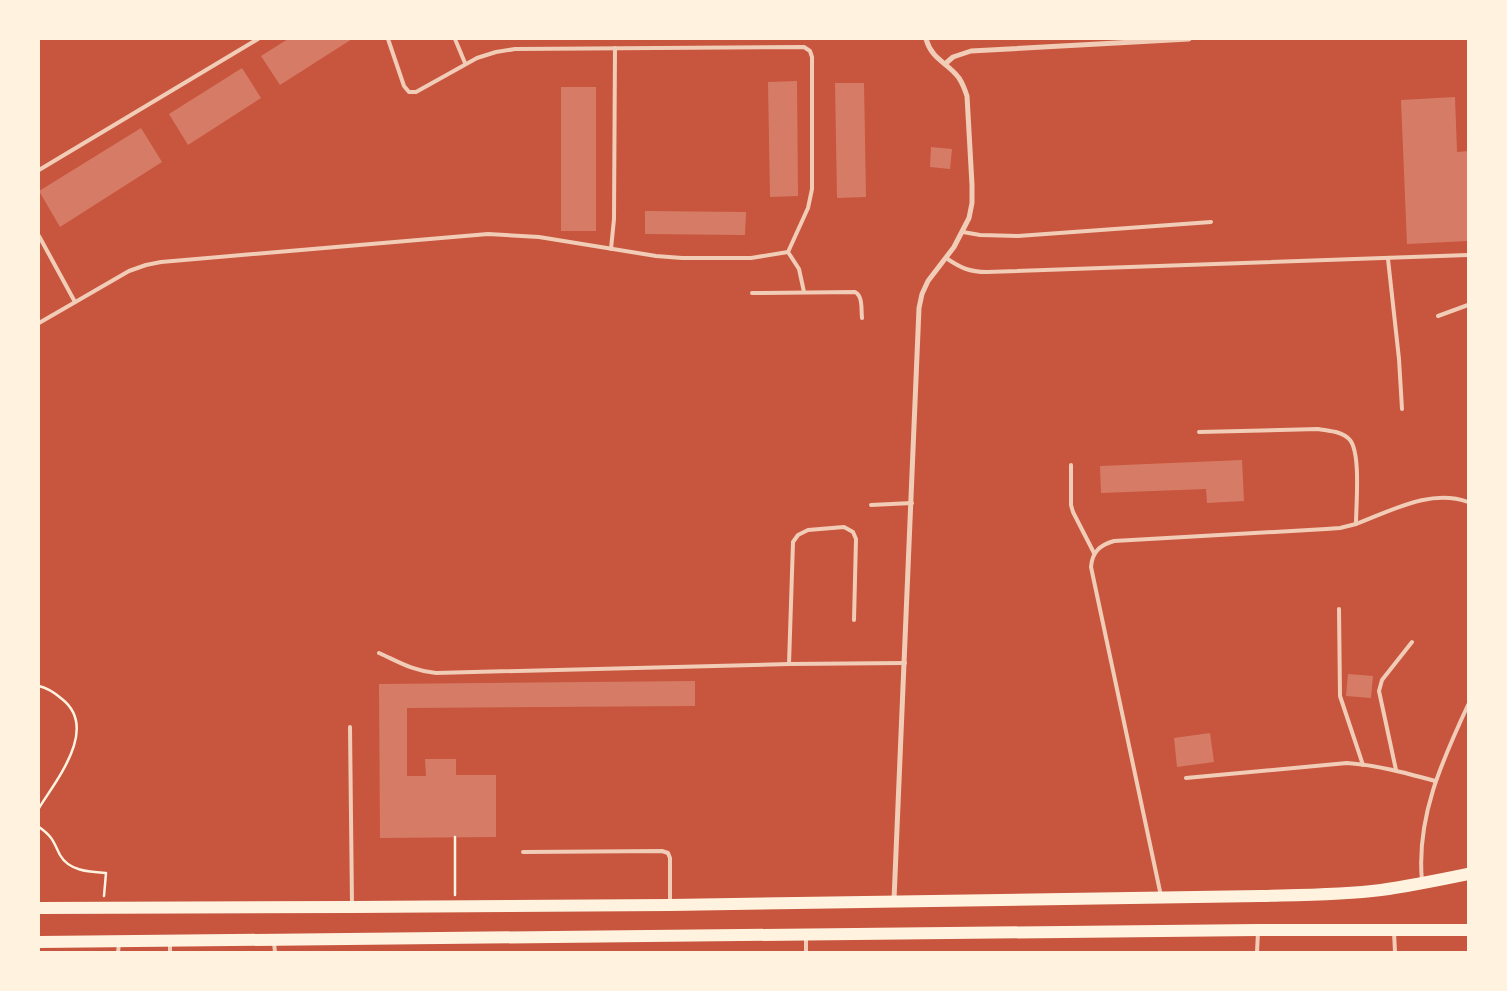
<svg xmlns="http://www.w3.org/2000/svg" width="1507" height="991" viewBox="0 0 1507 991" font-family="Ubuntu,sans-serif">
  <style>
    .building { fill: #d67c66 }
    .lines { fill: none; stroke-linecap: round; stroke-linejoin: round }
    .path { stroke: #fff3e0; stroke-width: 2.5 }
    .service { stroke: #f1ccb7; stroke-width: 4 }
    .minor { stroke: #f1ccb7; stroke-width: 5 }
    .primary { stroke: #fff3e0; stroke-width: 12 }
  </style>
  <rect width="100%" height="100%" fill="#c8553d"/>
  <g class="building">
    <polygon points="288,39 352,39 280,85 261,56"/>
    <polygon points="242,68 261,98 188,145 169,114"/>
    <polygon points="797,81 798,196 770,197 768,82"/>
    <polygon points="835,83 864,83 866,197 837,198"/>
    <rect x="561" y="87" width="35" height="144"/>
    <polygon points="1455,97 1457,152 1468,151 1468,241 1407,244 1401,100"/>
    <polygon points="141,128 162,162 60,227 39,191"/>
    <polygon points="931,147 952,149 950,169 930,167"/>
    <polygon points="645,211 746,212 745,235 645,234"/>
    <polygon points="1242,460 1244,501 1207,503 1206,489 1101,493 1100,466"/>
    <polygon points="1348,674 1373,676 1371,698 1346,696"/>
    <polygon points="695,681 695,706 407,708 407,776 426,776 425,759 456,759 456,775 496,775 496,837 380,838 379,684"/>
    <polygon points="1210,733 1214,762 1177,767 1174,738"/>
  </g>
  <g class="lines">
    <g class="path">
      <path d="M39,686C48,688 55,693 62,699C99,728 57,779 39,808"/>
      <path d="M39,827C53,837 53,841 60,855C69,871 89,872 106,873L104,896"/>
      <polyline points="455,837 455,895"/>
    </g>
    <g class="service">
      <polyline points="455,39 465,63"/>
      <polyline points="39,170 258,39"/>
      <polyline points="963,232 980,235 1018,236 1211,222"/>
      <polyline points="39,236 75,302"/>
      <polyline points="611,249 614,219 615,48"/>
      <polyline points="788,252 799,269 804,292"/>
      <path d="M946,258C961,268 969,272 987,272L1468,255"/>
      <polyline points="1388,259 1399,359 1402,409"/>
      <path d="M752,293L855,292C863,296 861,309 862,318"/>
      <polyline points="1438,316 1468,305"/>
      <polyline points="39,323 129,271 146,265 161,262 488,234 539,237 656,256 682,258 751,258 788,252 808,208 812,189 812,57 810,51 804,47 515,49 496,52 477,58 416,92 409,92 404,86 388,39"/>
      <polyline points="1071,465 1071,505 1073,512 1094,553"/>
      <polyline points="871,505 912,503"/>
      <path d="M1356,524C1391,511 1431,488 1468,502"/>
      <polyline points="1339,609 1340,696 1363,765"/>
      <path d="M379,653C399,662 413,671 436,673L789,664L905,663"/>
      <polyline points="789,664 793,542 798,535 808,530 844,527 853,532 856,539 854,620"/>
      <polyline points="350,727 352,905"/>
      <polyline points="1396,770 1379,691 1382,680 1412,642"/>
      <path d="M1186,778L1347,763C1377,765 1406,773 1435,781"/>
      <polyline points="523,852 662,851 668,853 670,858 670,902"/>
      <path d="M1422,881C1416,818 1442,761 1468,705"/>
      <path d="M1161,896L1091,567C1092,552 1100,545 1114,541L1326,529L1340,528L1356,524C1356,505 1361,454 1350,440C1342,431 1329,431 1318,429L1199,432"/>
      <polyline points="1394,932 1395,952"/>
      <polyline points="806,937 806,952"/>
      <polyline points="274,943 275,952"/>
      <polyline points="170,944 170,952"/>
      <polyline points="118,952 119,944"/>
      <polyline points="1257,952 1258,932"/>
    </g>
    <g class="minor">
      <polyline points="945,64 953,57 971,51 1189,39"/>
      <path d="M894,900L919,308L922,294L928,281L954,247L969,218L972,203V185L967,96C965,90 963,84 959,78C947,62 932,60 926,39"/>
    </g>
    <g class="primary">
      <path d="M39,908L352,907L670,905L1261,896C1301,895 1341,895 1381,890C1410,886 1439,880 1468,874"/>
      <polyline points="39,942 1258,930 1468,930"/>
    </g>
  </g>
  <rect width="1507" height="991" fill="none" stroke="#fff3e0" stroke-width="80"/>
</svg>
